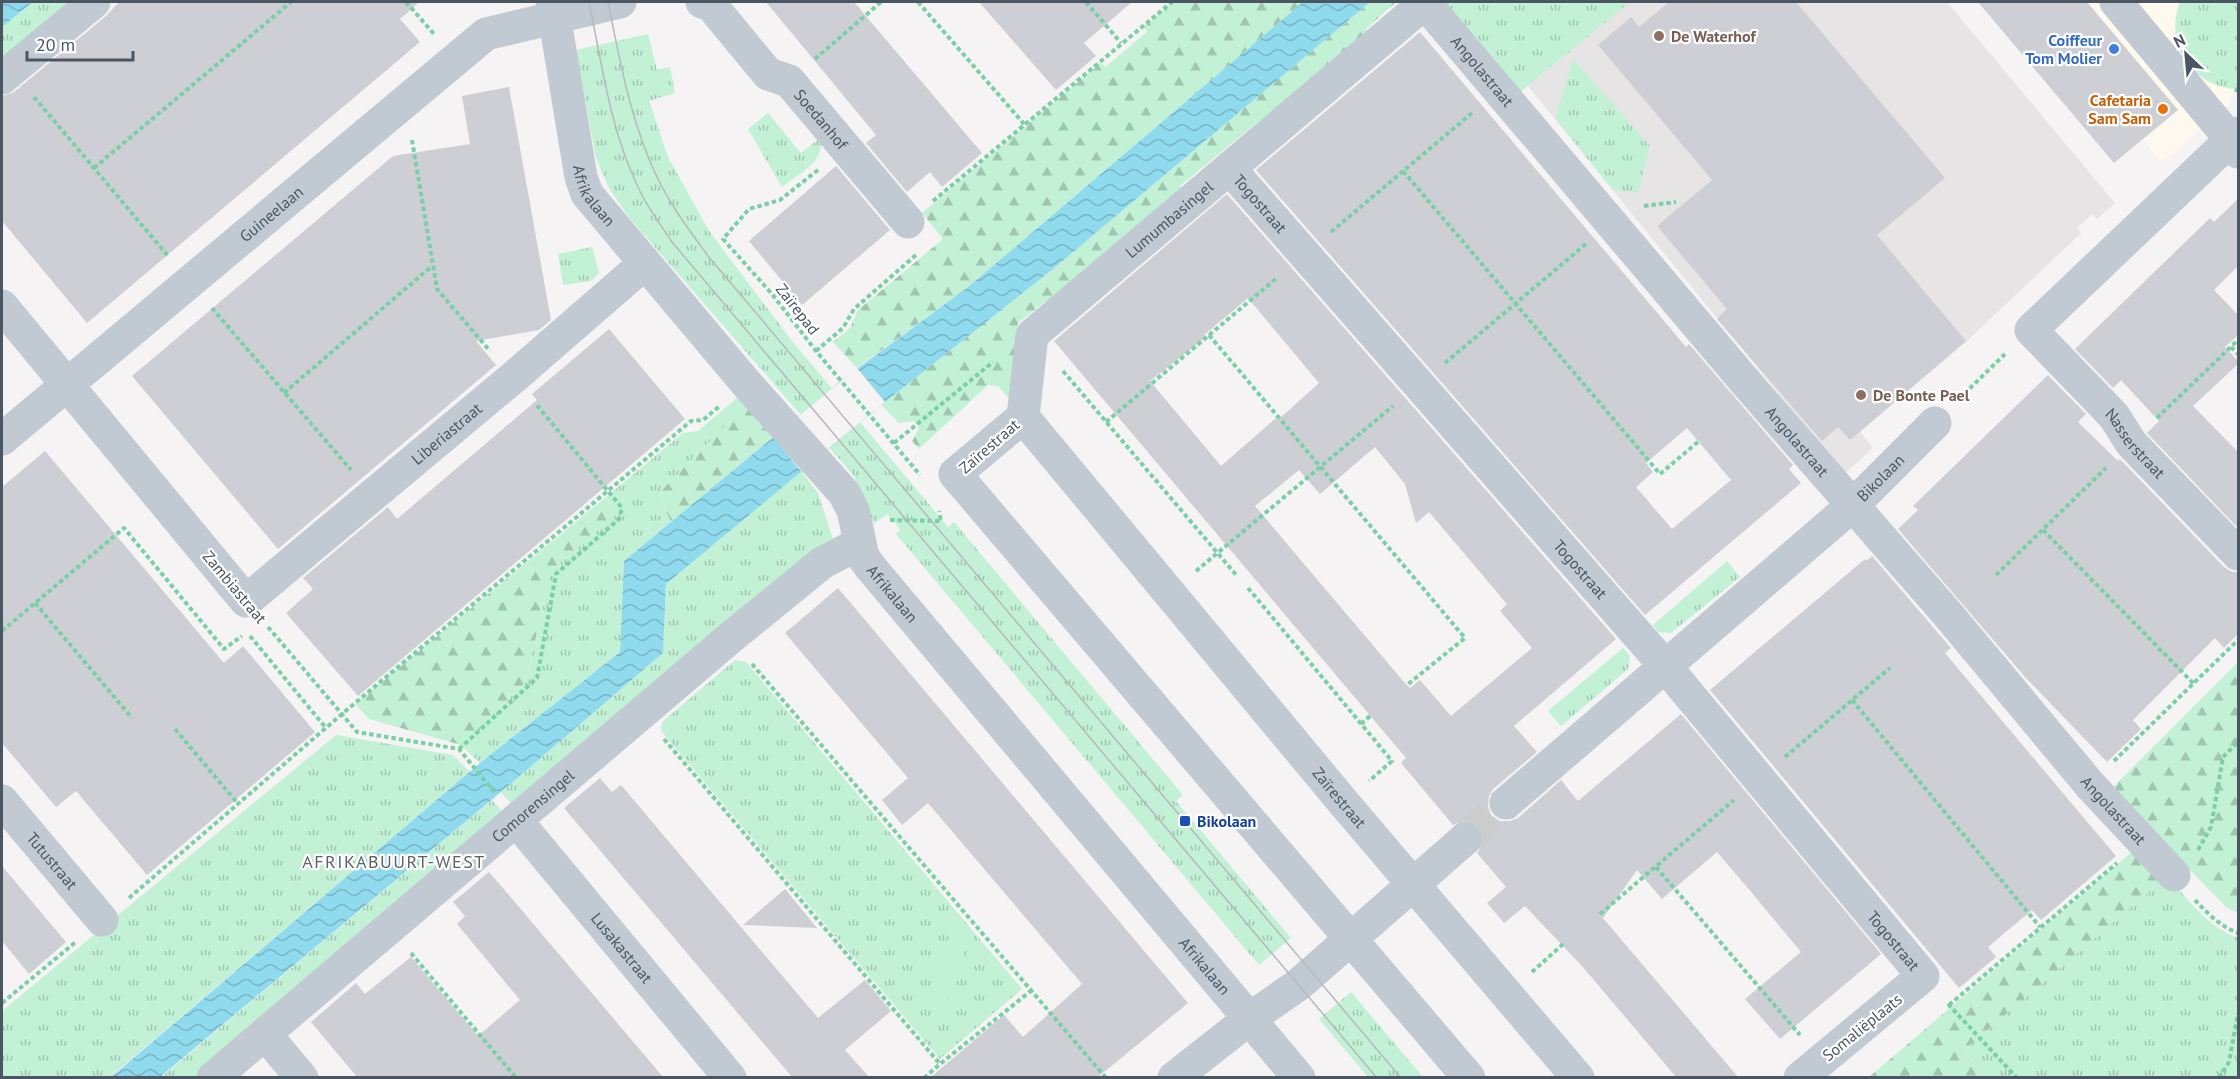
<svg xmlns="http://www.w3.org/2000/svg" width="2240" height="1079" viewBox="0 0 2240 1079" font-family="'PT Sans',sans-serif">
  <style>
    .commercial { fill: #fdf9ef }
    .education { fill: #e6e4e5 }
    .grass { fill: url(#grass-tufts) }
    .forest { fill: url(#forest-firs) }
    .pitch { fill: #c3f1d5 }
    .water { fill: url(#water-waves) }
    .pier { fill: #f5f3f3 }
    .building { fill: #cdcfd5; fill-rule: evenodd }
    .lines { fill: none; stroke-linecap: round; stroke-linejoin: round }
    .minor-tunnel { stroke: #caccce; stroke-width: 33; stroke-dasharray: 33 16; stroke-linecap: butt }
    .path { stroke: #7ad0a6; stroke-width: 4; stroke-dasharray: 4.5 3; stroke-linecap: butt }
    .minor { stroke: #c1cad2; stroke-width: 33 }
    .tram { stroke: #b5b8bd; stroke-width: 1.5 }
    .education-dot { fill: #8d6e63; stroke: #fff; stroke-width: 2 }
    .shop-dot { fill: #3f7fe0; stroke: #fff; stroke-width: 2 }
    .food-dot { fill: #e8710a; stroke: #fff; stroke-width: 2 }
    .transit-dot { fill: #1a4fb4; stroke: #fff; stroke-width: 2 }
    .labels { text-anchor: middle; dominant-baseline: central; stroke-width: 4.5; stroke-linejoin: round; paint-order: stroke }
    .education-label { font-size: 16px; font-weight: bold; fill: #785e54; stroke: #fff; text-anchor: start }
    .shop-label { font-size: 16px; font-weight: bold; fill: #366cbe; stroke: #fff; text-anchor: end }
    .street-label { font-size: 16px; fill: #4a5661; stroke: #fff }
    .food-label { font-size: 16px; font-weight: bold; fill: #c56008; stroke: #fff; text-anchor: end }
    .transit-label { font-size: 16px; font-weight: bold; fill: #164399; stroke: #fff; text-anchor: start }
    .neighbourhood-label { font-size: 18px; letter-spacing: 1.5px; fill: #5f6368; stroke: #fff }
  </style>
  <defs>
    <pattern id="grass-tufts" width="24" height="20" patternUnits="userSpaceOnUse" patternTransform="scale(1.5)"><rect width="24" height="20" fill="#c3f1d5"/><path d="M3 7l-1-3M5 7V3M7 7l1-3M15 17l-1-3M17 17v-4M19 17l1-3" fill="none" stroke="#a0c6b0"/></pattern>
    <pattern id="forest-firs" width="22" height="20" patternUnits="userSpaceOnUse" patternTransform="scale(1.5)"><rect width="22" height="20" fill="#c3f1d5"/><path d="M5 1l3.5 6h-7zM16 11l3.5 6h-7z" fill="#a0c6b0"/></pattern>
    <pattern id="water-waves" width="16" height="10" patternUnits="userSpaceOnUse" patternTransform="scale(1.5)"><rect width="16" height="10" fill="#90daee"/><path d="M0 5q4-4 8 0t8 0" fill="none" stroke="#78b4c4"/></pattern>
  </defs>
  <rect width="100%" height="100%" fill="#f5f3f3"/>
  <polygon class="commercial" points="2025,2 2238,2 2238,81 2228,105 2162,162"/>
  <polygon class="education" points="1629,2 1947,2 2115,203 2097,219 2092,214 2077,228 2081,233 1967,341 1860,432 1873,448 1844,474 1528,86"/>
  <g class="grass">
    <polygon points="33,2 79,2 2,66 2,27"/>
    <polygon points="1437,2 1630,2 1518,94"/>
    <path d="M2180,2H2238V89C2194,89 2163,43 2180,2Z"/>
    <polygon points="648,34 657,70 670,67 675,93 649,101 668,157 709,231 792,341 948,527 954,522 1183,795 1176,801 1291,938 1259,965 896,534 900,529 887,514 874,524 854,476 627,215 609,188 596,158 576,50"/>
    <polygon points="1573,59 1650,146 1638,192 1613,190 1555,118"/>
    <path d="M768,113L801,153L820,138C827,161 797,175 782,187L748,129Z"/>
    <polygon points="592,247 599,273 591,281 563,285 558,254"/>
    <polygon points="737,398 745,406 659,493 671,522 624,561 620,652 480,763 461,745 526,682 549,577 555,567 614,508 606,497 683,433 698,431"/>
    <polygon points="801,471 818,493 833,539 514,807 501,792 663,653 666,584"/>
    <polygon points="1727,561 1740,577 1671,633 1658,632 1653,625"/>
    <polygon points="1623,648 1630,656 1628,669 1561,726 1548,711"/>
    <polygon points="735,660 746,662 1022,989 940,1059 661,731 662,722"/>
    <polygon points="336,735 453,755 470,772 110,1077 2,1078 2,1011"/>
    <polygon points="492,800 506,816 199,1077 160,1078"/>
    <path d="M2167,876C2188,900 2207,926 2238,938V1077H1988L1963,1051Z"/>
    <polygon points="1351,992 1423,1077 1368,1077 1319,1019"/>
  </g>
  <g class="forest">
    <polygon points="1174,2 1303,2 968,287 857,368 833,342 850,328 858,310 943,239 922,213 1101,63 1105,67 1147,32 1144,27"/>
    <polygon points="1370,2 1396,2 1367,28 1363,43 1277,116 1258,122 1181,185 1177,201 1065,297 1046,301 1018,323 1012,402 998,386 988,385 919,449 912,441 919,428 914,421 899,423 881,405 1053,269"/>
    <polygon points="745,406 773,437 671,522 659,493"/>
    <polygon points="606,497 614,508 614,516 555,567 549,577 526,682 461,745 369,719 355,704"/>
    <polygon points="2238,662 2238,913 2226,907 2111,789"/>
    <polygon points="2139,846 2167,876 1963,1051 1988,1077 1868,1078"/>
  </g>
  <polygon class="pitch" points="957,913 972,932 942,1014 925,1006"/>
  <g class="water">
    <polygon points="2,2 33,2 2,27"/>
    <polygon points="1303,2 1370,2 1053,269 885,402 666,584 663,653 501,792 160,1077 110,1078 480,763 620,652 624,561 842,380 968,287"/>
  </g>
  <polygon class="pier" points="857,368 885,402 801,471 773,437"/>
  <g class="building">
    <polygon points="119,2 419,2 400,19 420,42 87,323 2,221 2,96 14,92 106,16"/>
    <polygon points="766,2 854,2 982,153 942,187 930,172 907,192 866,143 876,135"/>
    <polygon points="979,2 1132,2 1084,43 1096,56 1056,90"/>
    <polygon points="1669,2 1796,2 1945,178 1877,235 1966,341 1850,440 1838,427 1822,441 1717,319 1727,309 1657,226 1712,180 1598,45 1631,17 1639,27"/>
    <polygon points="1978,2 2087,2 2178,110 2114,163"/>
    <path d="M1420,32L1686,347L1689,344L1793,465L1789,469L1801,483L1645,615L1256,170ZM1687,428L1731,480L1672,529L1636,487L1653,472L1646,463Z"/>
    <polygon points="509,87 551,320 539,330 476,341 496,365 278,549 132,376 393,156 470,144 462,96"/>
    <polygon points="836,166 890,230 802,305 749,241"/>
    <path d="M1227,194L1616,639L1514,726L1537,752L1493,789L1489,796L1488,806L1491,815L1500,821H1510L1518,818L1561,780L1578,801L1681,714L1881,954L1780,1039L1745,999L1801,952L1752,893L1717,852L1662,899L1637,870L1603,918L1738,1077H1676L1582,966L1525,906L1504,923L1487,903L1506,887L1477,853L1483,844V836L1479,827L1470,821H1462L1453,825L1401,763L1406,758L1054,341ZM1248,298L1319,383L1278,420L1276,418L1221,466L1150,381L1206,337L1204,335ZM1375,447L1405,484L1416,523L1429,512L1507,604L1500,611L1532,648L1451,716L1420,680L1410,688L1404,682L1255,506L1299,470L1320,494Z"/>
    <polygon points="2238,199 2238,266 2214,290 2238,315 2238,335 2225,347 2238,361 2238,364 2193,406 2238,452 2238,528 2147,433 2159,421 2121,380 2113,388 2075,349 2210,218 2214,222"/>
    <polygon points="609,329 685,419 358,696 286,613 313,589 303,578 388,507 397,519 537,400 532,394"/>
    <polygon points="2048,375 2086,414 2078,422 2118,461 2120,459 2224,567 2232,572 2238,572 2238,634 2224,648 2215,638 2133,720 2141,729 2107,762 2025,677 1898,529 1918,510 1913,506"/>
    <polygon points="45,451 224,663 243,646 315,732 147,875 76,791 56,807 2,743 2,487"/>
    <polygon points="1872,556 1951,648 1945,653 2116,856 2041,920 2032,910 1988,947 1996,957 1959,988 1710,690 1865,559 1866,561"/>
    <polygon points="838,588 1188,1003 1098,1077 931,1077 1004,1015 1023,1037 1082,984 928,803 902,825 882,800 908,778 785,633"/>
    <polygon points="600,778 612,792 621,785 818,1018 865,980 891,1011 845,1050 869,1077 792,1077 564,808"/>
    <polygon points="2,866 66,942 29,974 2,941"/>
    <polygon points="489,872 508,894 663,1077 357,1077 311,1022 356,983 365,994 411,957 478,1036 520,1000 457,924 465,916 453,902"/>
    <polygon points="785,889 817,928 743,925"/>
  </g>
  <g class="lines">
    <polyline class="minor-tunnel" points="1465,839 1506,803"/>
    <g class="path">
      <polyline points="406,2 434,34"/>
      <polyline points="918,2 1024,124"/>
      <polyline points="1086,2 1121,43"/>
      <polyline points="815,59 881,2"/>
      <polyline points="2236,92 2238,84"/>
      <polyline points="34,97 168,256"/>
      <polyline points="412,140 437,289 490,351"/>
      <polyline points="94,168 291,2"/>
      <polyline points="818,170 780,200 749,209 723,239 772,294 816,351 920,475"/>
      <polyline points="1403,171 1660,474 1699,441"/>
      <polyline points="933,201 1172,2"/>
      <polyline points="1644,206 1676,202"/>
      <polyline points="1331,232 1472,113"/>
      <polyline points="212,308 351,470"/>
      <polyline points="1209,335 1465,638 1407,685"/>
      <polyline points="2231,347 2238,354"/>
      <polyline points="816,351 843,328 854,309 916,255"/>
      <polyline points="1445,363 1586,244"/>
      <polyline points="1063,371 1237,576"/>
      <polyline points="284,393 432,266"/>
      <polyline points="1959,399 2005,354"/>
      <polyline points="2157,418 2238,340"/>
      <polyline points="1106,422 1278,277"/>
      <polyline points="894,443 993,362"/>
      <polyline points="890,520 941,521 939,511"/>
      <polyline points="2043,530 2194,684"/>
      <polyline points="1196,571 1393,406"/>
      <polyline points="1996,575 2106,468"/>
      <polyline points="1248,588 1392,761 1369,781"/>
      <polyline points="35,603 132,718"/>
      <polyline points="268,627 357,732 459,749 495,793"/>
      <polyline points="2,631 124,528 224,649 242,636"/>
      <polyline points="250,636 326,728"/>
      <polyline points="752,664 1106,1078"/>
      <polyline points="1852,700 2040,927"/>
      <polyline points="1361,724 1370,716"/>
      <polyline points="175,729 239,805"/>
      <polyline points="664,739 940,1064 1032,990"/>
      <polyline points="459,749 537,678 556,574 619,519 622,508 536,404"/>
      <polyline points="1785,757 1890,668"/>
      <polyline points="2114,761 2238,640"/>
      <polyline points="2198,850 2211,827 2223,757 2238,742"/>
      <polyline points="1656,867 1800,1035"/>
      <polyline points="129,898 342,714 691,421 703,420 721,405"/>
      <path d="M2195,900C2207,913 2221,927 2238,933"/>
      <polyline points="1600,914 1734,800"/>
      <polyline points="411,953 516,1078"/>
      <polyline points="1532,972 1563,944"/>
      <polyline points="2,1003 77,941"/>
      <polyline points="1948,1004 2017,1078"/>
      <polyline points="1949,1005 2117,863"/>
      <polyline points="924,1078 940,1064"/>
      <polyline points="2219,1078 2229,1062 2238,1013"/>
    </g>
    <g class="minor">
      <path id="s1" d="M552,2L581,177L587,194L746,383L844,493L853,510L863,557L872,569L1299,1078"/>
      <path id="s2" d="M702,2L711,5L768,74L789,81L908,222"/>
      <polyline points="2116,2 2223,130 2238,152"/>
      <polyline points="2,78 94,2"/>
      <path id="s3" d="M2238,133L2031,330L2114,416L2131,443L2238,554"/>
      <path id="s4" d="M1230,169L1666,667L1923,976L1800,1078"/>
      <path id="s5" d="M2,306L246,601L514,377L644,264"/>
      <path id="s6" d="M1023,417L1032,335L1425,3L1743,379L1950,617L2090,785L2174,875"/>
      <polyline points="1023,417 955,474 1469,1078"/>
      <path id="s7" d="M1023,417L1343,802L1578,1078"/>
      <path id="s8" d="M2,439L486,34L620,2"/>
      <path id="s9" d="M2,801L102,920"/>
      <path id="s10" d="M1506,803L1853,505L1935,423"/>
      <path id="s11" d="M516,820L730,1078"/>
      <polyline points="265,1034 302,1078"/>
      <path id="s12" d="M213,1078L730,638L822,563L858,544"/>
      <polyline points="1174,1078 1249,1019 1298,985 1465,839"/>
    </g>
    <g class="tram">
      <path d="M589,2C602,64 610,129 638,187C647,207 660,224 672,242L1377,1078"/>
      <path d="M608,2C620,61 631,124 658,179C671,206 690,231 708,256L1401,1078"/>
    </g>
  </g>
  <g class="education-dot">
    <circle cx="1659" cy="36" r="6"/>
    <circle cx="1861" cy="395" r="6"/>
  </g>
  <circle class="shop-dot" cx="2114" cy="49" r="6"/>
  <circle class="food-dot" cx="2163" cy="109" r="6"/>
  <rect class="transit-dot" x="1179" y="815" width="12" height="12" rx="3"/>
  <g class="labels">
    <g class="education-label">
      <text x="1671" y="36">De Waterhof</text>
      <text x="1873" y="395">De Bonte Pael</text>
    </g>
    <g class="shop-label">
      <text x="2102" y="40">Coiffeur<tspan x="2102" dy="18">Tom Molier</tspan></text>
    </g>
    <g class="street-label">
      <text stroke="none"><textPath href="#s6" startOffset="686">Angolastraat</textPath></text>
      <text stroke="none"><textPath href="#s2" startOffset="171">Soedanhof</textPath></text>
      <text stroke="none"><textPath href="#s1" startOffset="200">Afrikalaan</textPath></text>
      <text stroke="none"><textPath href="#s4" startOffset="46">Togostraat</textPath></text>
      <text stroke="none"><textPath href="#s8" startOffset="351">Guineelaan</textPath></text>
      <text stroke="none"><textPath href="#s6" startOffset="262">Lumumbasingel</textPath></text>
      <text transform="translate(798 309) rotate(52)">Zaïrepad</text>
      <text stroke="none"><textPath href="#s5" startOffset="644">Liberiastraat</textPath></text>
      <text stroke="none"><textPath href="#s6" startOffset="1172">Angolastraat</textPath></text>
      <text stroke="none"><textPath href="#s3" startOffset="440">Nasserstraat</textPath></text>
      <text transform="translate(989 446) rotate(-41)">Zaïrestraat</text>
      <text stroke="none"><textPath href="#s10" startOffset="496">Bikolaan</textPath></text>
      <text stroke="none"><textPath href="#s4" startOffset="532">Togostraat</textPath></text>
      <text transform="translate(235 587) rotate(50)">Zambiastraat</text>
      <text stroke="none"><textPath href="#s1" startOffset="704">Afrikalaan</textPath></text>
      <text stroke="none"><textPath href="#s7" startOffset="495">Zaïrestraat</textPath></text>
      <text stroke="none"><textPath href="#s12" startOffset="420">Comorensingel</textPath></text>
      <text stroke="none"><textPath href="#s6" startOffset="1658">Angolastraat</textPath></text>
      <text stroke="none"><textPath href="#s9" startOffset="78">Tutustraat</textPath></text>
      <text stroke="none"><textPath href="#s4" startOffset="1018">Togostraat</textPath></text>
      <text stroke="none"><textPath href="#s11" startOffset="166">Lusakastraat</textPath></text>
      <text stroke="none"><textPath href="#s1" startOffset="1190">Afrikalaan</textPath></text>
      <text transform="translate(1862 1027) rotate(-39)">Somaliëplaats</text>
    </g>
    <g class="food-label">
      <text x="2151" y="100">Cafetaria<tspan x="2151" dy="18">Sam Sam</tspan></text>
    </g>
    <g class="transit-label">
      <text x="1197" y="821">Bikolaan</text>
    </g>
    <g class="neighbourhood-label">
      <text x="394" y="861">AFRIKABUURT-WEST</text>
    </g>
  </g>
  <rect width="2240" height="1079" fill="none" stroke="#4a5661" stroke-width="6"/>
  <g transform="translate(2186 54) rotate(334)" stroke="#ffffff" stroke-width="4.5" paint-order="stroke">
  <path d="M0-4.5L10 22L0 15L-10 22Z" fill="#4a5661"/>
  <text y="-9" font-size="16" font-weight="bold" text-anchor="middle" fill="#4a5661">N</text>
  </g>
  <path d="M27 51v9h106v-9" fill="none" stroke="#4a5661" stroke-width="3"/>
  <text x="36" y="51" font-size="18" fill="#4a5661" stroke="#ffffff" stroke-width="4.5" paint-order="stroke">20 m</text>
</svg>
